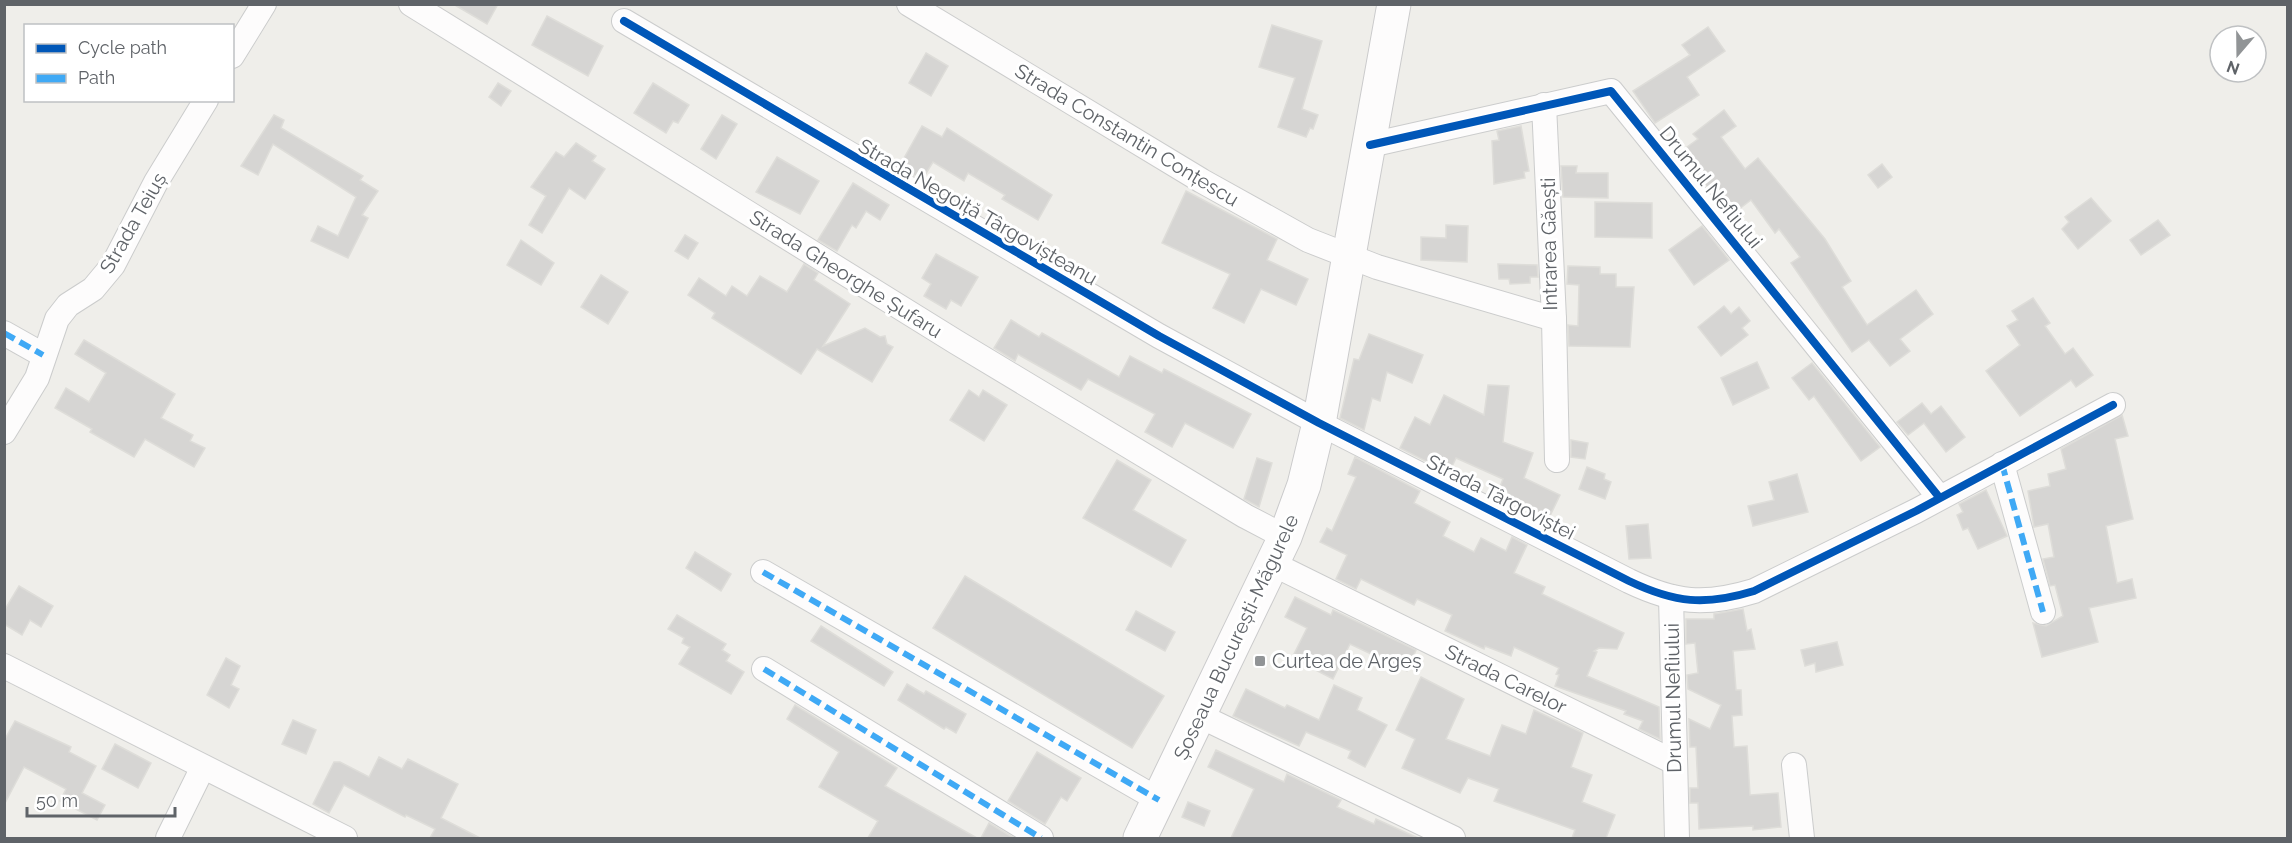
<svg xmlns="http://www.w3.org/2000/svg" width="2292" height="843" viewBox="0 0 2292 843" font-family="Raleway,sans-serif">
  <style>
    .building { fill: #d6d5d3; stroke: #deddd9; stroke-width: 1.5 }
    .lines { fill: none; stroke-linecap: round; stroke-linejoin: round }
    .minor-casing { stroke: #cbcccc; stroke-width: 26 }
    .secondary-casing { stroke: #cacacb; stroke-width: 35 }
    .minor { stroke: #fdfcfc; stroke-width: 24 }
    .secondary { stroke: #fdfcfc; stroke-width: 33 }
    .quiet { stroke: #3fa9f5; stroke-width: 6; stroke-dasharray: 12 6; stroke-linecap: butt }
    .cycleway-casing { stroke: #fff; stroke-width: 11 }
    .cycleway { stroke: #0057b8; stroke-width: 8 }
    .poi-dot { fill: #919496; stroke: #fff; stroke-width: 2 }
    .labels { text-anchor: middle; dominant-baseline: central; stroke-width: 6; stroke-linejoin: round; paint-order: stroke }
    .street-label { font-size: 20px; fill: #5f6368; stroke: #fff }
    .poi-label { font-size: 20px; fill: #5f6368; stroke: #fff; text-anchor: start }
  </style>
  <rect width="100%" height="100%" fill="#efeeea"/>
  <g class="building">
    <polygon points="453,4 498,4 487,24"/>
    <polygon points="547,16 603,46 588,76 532,45"/>
    <polygon points="1272,25 1322,41 1302,109 1318,115 1313,129 1310,128 1306,137 1278,127 1295,78 1259,67"/>
    <polygon points="1708,27 1725,51 1687,77 1699,95 1655,123 1633,91 1690,55 1682,45"/>
    <polygon points="926,53 948,66 931,96 909,83"/>
    <polygon points="498,83 511,91 501,106 489,97"/>
    <polygon points="653,83 689,105 678,123 673,121 666,133 634,113"/>
    <polygon points="1724,110 1736,126 1721,137 1745,169 1758,158 1825,239 1851,281 1842,287 1867,325 1916,290 1933,314 1900,339 1910,351 1890,366 1869,340 1852,352 1791,263 1800,257 1779,229 1775,233 1751,200 1730,216 1679,153 1698,139 1693,134"/>
    <polygon points="274,115 284,120 281,128 363,176 360,180 378,191 362,215 368,218 348,258 311,241 318,226 338,236 356,197 273,144 258,175 241,166"/>
    <polygon points="722,115 737,124 716,159 701,149"/>
    <polygon points="922,126 942,137 947,128 1052,195 1038,220 1002,199 1005,195 968,173 964,181 933,162 922,180 899,167"/>
    <polygon points="1521,126 1529,171 1524,172 1525,178 1494,184 1492,141 1499,140 1497,131"/>
    <polygon points="576,143 596,156 592,161 605,169 585,199 569,188 542,233 529,225 546,196 531,187 556,152 564,157"/>
    <polygon points="777,157 819,181 800,214 756,192"/>
    <polygon points="1882,164 1892,177 1878,188 1868,175"/>
    <polygon points="1561,166 1577,166 1576,173 1608,173 1608,198 1563,197"/>
    <polygon points="853,183 889,205 880,220 866,211 856,228 852,225 837,251 818,240"/>
    <polygon points="1186,191 1277,239 1267,260 1308,279 1296,305 1261,289 1244,323 1213,308 1230,274 1162,243"/>
    <polygon points="2091,198 2111,221 2078,249 2062,229 2069,222 2065,217"/>
    <polygon points="1595,202 1652,203 1652,238 1595,237"/>
    <polygon points="2158,220 2170,235 2141,255 2130,240"/>
    <polygon points="1446,225 1468,226 1467,262 1421,260 1421,237 1446,238"/>
    <polygon points="1702,226 1729,260 1694,285 1669,250"/>
    <polygon points="685,235 698,243 688,259 675,251"/>
    <polygon points="521,240 554,263 541,285 507,265"/>
    <polygon points="936,254 978,277 961,306 951,300 946,309 924,296 931,284 922,278"/>
    <polygon points="804,264 818,273 814,280 850,304 823,346 865,328 880,337 885,336 887,344 893,347 872,382 817,349 801,374 712,318 715,313 688,295 699,278 726,296 732,286 747,296 760,276 787,292"/>
    <polygon points="1498,264 1537,265 1538,277 1530,277 1530,283 1510,284 1509,279 1499,279"/>
    <polygon points="1568,266 1600,267 1600,274 1616,274 1616,287 1634,287 1630,347 1569,346 1568,325 1578,326 1579,285 1567,284"/>
    <polygon points="601,275 628,292 608,324 581,307"/>
    <polygon points="2033,298 2050,323 2045,326 2065,354 2073,348 2093,375 2076,387 2071,380 2020,416 1986,371 2020,345 2007,326 2018,320 2012,311"/>
    <polygon points="1724,306 1731,314 1739,307 1750,321 1742,328 1748,335 1721,356 1698,327"/>
    <polygon points="1011,320 1039,337 1042,333 1119,377 1130,356 1162,373 1164,369 1251,414 1233,448 1185,423 1172,447 1145,432 1155,414 1088,379 1081,390 1021,356 1018,354 1015,361 994,348"/>
    <polygon points="1369,334 1423,355 1412,383 1387,372 1380,401 1372,398 1364,430 1340,418 1354,359 1359,360"/>
    <polygon points="84,340 175,394 161,418 193,435 190,441 205,448 194,467 145,439 134,457 90,432 92,429 55,408 66,388 89,402 106,373 75,354"/>
    <polygon points="1757,362 1769,388 1733,405 1721,378"/>
    <polygon points="1812,363 1880,447 1861,461 1814,396 1809,400 1792,378"/>
    <polygon points="1488,385 1509,386 1503,442 1533,453 1524,478 1560,495 1549,518 1515,501 1513,506 1496,497 1503,479 1456,458 1449,473 1400,448 1415,417 1430,425 1444,395 1484,415"/>
    <polygon points="969,390 979,397 983,390 1007,405 984,441 950,420"/>
    <polygon points="1922,403 1931,414 1941,406 1965,437 1946,452 1924,423 1908,435 1897,422"/>
    <polygon points="2122,415 2128,436 2115,439 2133,519 2106,526 2117,583 2132,579 2136,598 2089,608 2098,642 2042,657 2033,623 2046,626 2063,616 2055,585 2050,586 2043,559 2054,557 2048,524 2034,527 2028,491 2050,486 2048,474 2066,469 2061,449"/>
    <polygon points="1571,440 1588,443 1585,459 1571,457"/>
    <polygon points="1355,457 1420,491 1414,503 1450,522 1443,536 1474,552 1481,538 1506,551 1512,537 1527,545 1514,573 1545,587 1542,594 1624,633 1617,649 1599,648 1594,651 1597,652 1587,676 1659,707 1660,739 1639,729 1643,721 1624,714 1626,711 1555,686 1559,675 1556,674 1559,668 1514,647 1511,656 1485,646 1484,649 1445,631 1452,615 1417,599 1414,605 1361,579 1356,589 1336,579 1347,555 1320,542 1327,528 1332,531 1356,477 1348,474"/>
    <polygon points="1257,458 1272,463 1259,507 1244,499"/>
    <polygon points="1117,460 1151,480 1133,510 1186,540 1171,567 1083,518"/>
    <polygon points="1587,467 1605,474 1604,479 1611,482 1605,499 1579,489"/>
    <polygon points="1797,474 1808,512 1753,526 1748,506 1774,500 1769,482"/>
    <polygon points="1986,490 2007,536 1978,549 1968,528 1963,530 1957,515 1963,512 1959,504"/>
    <polygon points="1648,524 1651,558 1629,559 1626,526"/>
    <polygon points="695,552 731,574 721,591 686,568"/>
    <polygon points="965,576 1164,696 1132,748 933,628"/>
    <polygon points="19,586 53,606 41,627 30,620 22,635 4,624 4,611"/>
    <polygon points="1295,597 1331,615 1333,610 1416,650 1407,671 1350,644 1333,679 1292,658 1307,628 1285,617"/>
    <polygon points="1743,609 1747,631 1751,629 1755,649 1733,651 1736,690 1741,690 1742,715 1732,716 1734,747 1747,746 1750,795 1778,793 1781,827 1753,830 1753,826 1699,829 1698,803 1690,803 1690,788 1698,788 1696,747 1690,747 1689,719 1710,729 1721,705 1688,689 1687,675 1698,673 1695,643 1686,644 1686,619 1714,619 1714,614"/>
    <polygon points="1136,611 1175,632 1165,651 1126,630"/>
    <polygon points="677,615 726,644 722,650 730,655 726,661 744,672 731,694 679,664 690,647 682,643 684,638 668,629"/>
    <polygon points="821,626 893,672 884,686 811,641"/>
    <polygon points="1837,642 1843,665 1816,672 1815,663 1805,666 1801,650"/>
    <polygon points="226,658 240,666 231,685 239,689 229,708 207,695"/>
    <polygon points="1421,677 1464,699 1446,739 1490,756 1502,725 1526,734 1534,710 1583,733 1571,767 1592,775 1582,802 1615,815 1606,838 1572,838 1575,830 1494,801 1499,789 1468,778 1460,793 1402,768 1415,739 1396,730"/>
    <polygon points="907,684 924,694 926,691 966,714 956,733 946,727 944,729 898,700"/>
    <polygon points="1334,685 1362,698 1357,710 1387,725 1365,767 1348,758 1351,751 1306,732 1299,746 1233,716 1246,689 1285,708 1287,705 1319,720"/>
    <polygon points="795,705 897,768 885,786 977,838 868,838 878,821 819,787 839,752 787,719"/>
    <polygon points="293,720 316,730 306,754 282,744"/>
    <polygon points="15,721 71,747 69,752 96,766 82,793 105,805 97,820 60,801 66,789 24,767 4,805 4,741"/>
    <polygon points="115,744 151,763 138,788 102,769"/>
    <polygon points="1216,750 1284,782 1287,774 1341,800 1337,807 1374,824 1376,819 1418,838 1231,838 1254,789 1208,767"/>
    <polygon points="1037,752 1081,778 1067,801 1061,797 1045,824 1008,801"/>
    <polygon points="379,757 402,769 408,759 458,784 441,818 480,838 430,838 435,829 406,815 405,817 344,785 329,813 313,804 334,762 340,762 369,777"/>
    <polygon points="1188,802 1210,811 1204,826 1182,817"/>
    <polygon points="989,823 1014,838 981,838"/>
  </g>
  <g class="lines">
    <g class="minor-casing">
      <g id="minor">
        <polyline points="411,4 956,342 1245,516 1285,537"/>
        <polyline points="909,4 1202,181 1308,240 1377,267 1554,319"/>
        <path d="M624,21L1159,336L1319,423L1629,581C1675,603 1705,606 1754,591L1916,511L2113,405"/>
        <polyline points="232,56 264,4"/>
        <polyline points="1544,105 1554,319 1557,460"/>
        <polyline points="1370,145 1611,91 1939,497"/>
        <polyline points="4,333 43,355"/>
        <polyline points="4,432 37,378 57,319 68,305 93,289 113,265 156,182 206,100"/>
        <polyline points="2002,464 2043,612"/>
        <polyline points="1273,564 1674,762"/>
        <polyline points="763,572 1159,800"/>
        <polyline points="1671,597 1677,838"/>
        <polyline points="4,666 345,838"/>
        <polyline points="764,669 1041,838"/>
        <polyline points="1200,716 1453,838"/>
        <polyline points="1794,765 1802,838"/>
        <polyline points="168,838 203,767"/>
      </g>
    </g>
    <g class="secondary-casing">
      <polyline id="secondary" points="1140,838 1285,537 1304,485 1319,423 1394,4"/>
    </g>
    <use href="#minor" class="minor"/>
    <use href="#secondary" class="secondary"/>
    <g class="quiet">
      <polyline points="4,333 43,355"/>
      <polyline points="2002,464 2043,612"/>
      <polyline points="763,572 1159,800"/>
      <polyline points="764,669 1041,838"/>
    </g>
    <g class="cycleway-casing">
      <g id="cycleway">
        <path d="M624,21L1159,336L1319,423L1629,581C1675,603 1705,606 1754,591L1916,511L2113,405"/>
        <polyline points="1370,145 1611,91 1939,497"/>
      </g>
    </g>
    <use href="#cycleway" class="cycleway"/>
  </g>
  <rect class="poi-dot" x="1254" y="655" width="12" height="12" rx="3"/>
  <g class="labels">
    <g class="street-label">
      <text transform="translate(1127 135) rotate(31)">Strada Constantin Conțescu</text>
      <text transform="translate(1711 187) rotate(51)">Drumul Nefliului</text>
      <text transform="translate(978 212) rotate(30)">Strada Negoiță Târgovișteanu</text>
      <text transform="translate(133 223) rotate(-60)">Strada Teiuș</text>
      <text transform="translate(1549 244) rotate(-91)">Intrarea Găești</text>
      <text transform="translate(846 274) rotate(32)">Strada Gheorghe Șufaru</text>
      <text transform="translate(1501 497) rotate(27)">Strada Târgoviștei</text>
      <text transform="translate(1236 637) rotate(-65)">Șoseaua București-Măgurele</text>
      <text transform="translate(1506 679) rotate(26)">Strada Carelor</text>
      <text transform="translate(1673 698) rotate(-91)">Drumul Nefliului</text>
    </g>
    <g class="poi-label">
      <text x="1272" y="661">Curtea de Argeș</text>
    </g>
  </g>
  <rect width="2292" height="843" fill="none" stroke="#5f6368" stroke-width="12"/>
  <rect x="24" y="24" width="210" height="78" fill="#ffffff" stroke="#bfc1c3" stroke-width="1.5"/>
  <rect x="36" y="44" width="30" height="9" fill="#0057b8" stroke="#bfc1c3" stroke-width="1.5"/>
  <text x="78" y="54" font-size="18" fill="#5f6368">Cycle path</text>
  <rect x="36" y="74" width="30" height="9" fill="#3fa9f5" stroke="#bfc1c3" stroke-width="1.5"/>
  <text x="78" y="84" font-size="18" fill="#5f6368">Path</text>
  <g transform="translate(2238 54) rotate(200)"><circle r="28" fill="#ffffff" stroke="#bfc1c3" stroke-width="1.5"/>
  <path d="M0-4.5L10 22L0 15L-10 22Z" fill="#919496"/>
  <text y="-9" font-size="16" font-weight="bold" text-anchor="middle" fill="#5f6368">N</text>
  </g>
  <path d="M27 807v9h148v-9" fill="none" stroke="#5f6368" stroke-width="3"/>
  <text x="36" y="807" font-size="18" fill="#5f6368" stroke="#ffffff" stroke-width="4.5" paint-order="stroke">50 m</text>
</svg>
